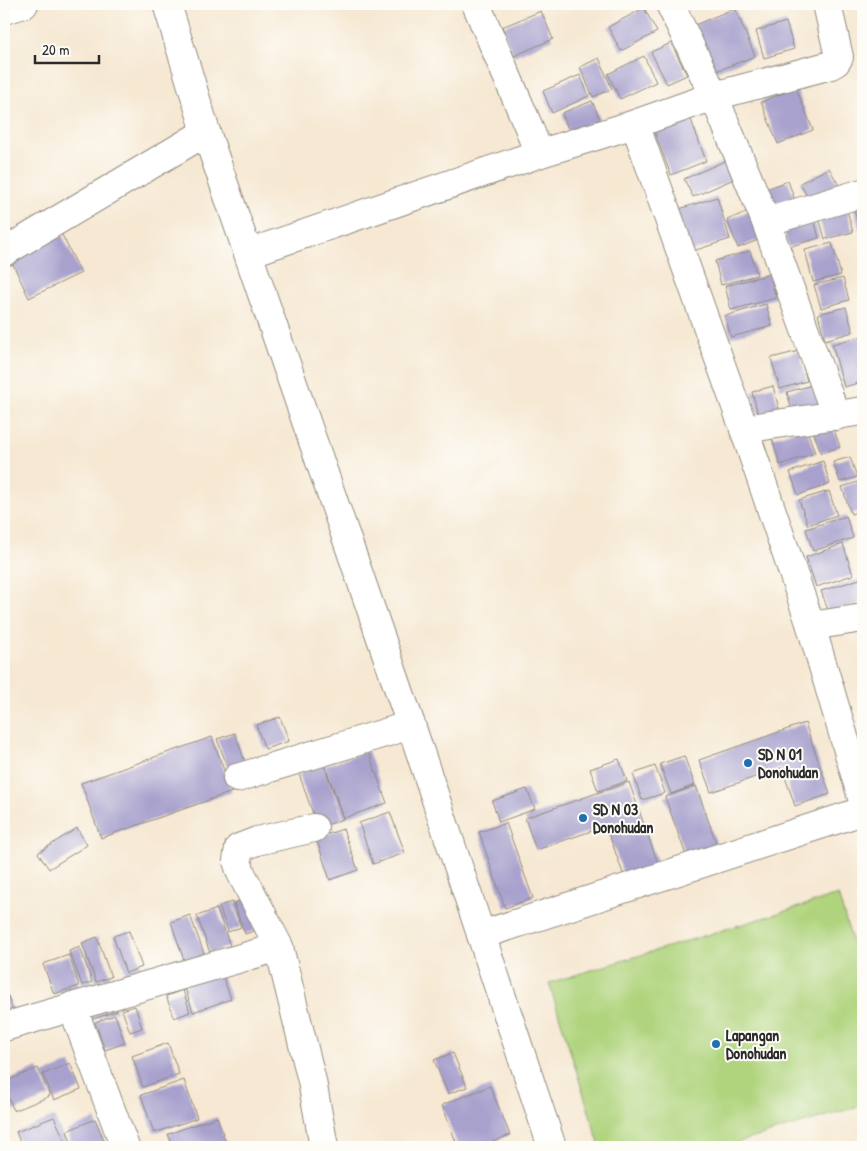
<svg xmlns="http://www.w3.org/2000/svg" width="867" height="1151" viewBox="0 0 867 1151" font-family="'Patrick Hand',sans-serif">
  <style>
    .green { fill: #b0d47e; stroke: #6e8054 }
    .building { fill: #a8a1cd }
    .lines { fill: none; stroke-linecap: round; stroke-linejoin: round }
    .minor-casing { stroke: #908a7e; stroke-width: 30 }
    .minor { stroke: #fff; stroke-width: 28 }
    .poi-dot { fill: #1f6fb2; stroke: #fdfcf7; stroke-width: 2 }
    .labels { text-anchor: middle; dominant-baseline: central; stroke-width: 4; stroke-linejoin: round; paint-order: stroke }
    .poi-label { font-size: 16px; font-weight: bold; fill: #2b2b2b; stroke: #fdfcf7; text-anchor: start }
  </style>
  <rect width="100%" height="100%" fill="#fdfcf7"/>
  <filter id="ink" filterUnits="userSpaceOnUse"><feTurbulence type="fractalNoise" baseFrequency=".02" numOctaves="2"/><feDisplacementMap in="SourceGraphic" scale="10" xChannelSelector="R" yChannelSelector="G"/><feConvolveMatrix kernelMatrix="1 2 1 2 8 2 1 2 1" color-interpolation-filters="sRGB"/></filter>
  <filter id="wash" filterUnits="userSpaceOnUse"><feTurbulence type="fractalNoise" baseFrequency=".0096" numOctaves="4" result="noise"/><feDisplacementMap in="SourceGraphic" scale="20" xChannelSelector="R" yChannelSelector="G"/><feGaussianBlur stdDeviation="1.12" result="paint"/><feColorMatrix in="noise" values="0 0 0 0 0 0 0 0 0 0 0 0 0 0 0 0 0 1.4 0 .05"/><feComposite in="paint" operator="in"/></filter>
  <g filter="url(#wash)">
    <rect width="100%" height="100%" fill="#f6e8d2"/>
    <polygon class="green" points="838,895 863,976 863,1105 723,1147 600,1147 549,983"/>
    <g id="blocks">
      <g class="building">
        <polygon points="644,8 657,32 621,51 608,27"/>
        <polygon points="735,8 755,56 714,72 695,25"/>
        <polygon points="541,11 553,39 514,56 502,27"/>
        <polygon points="786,22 794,49 764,58 756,31"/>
        <polygon points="671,43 687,75 667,84 651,52"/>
        <polygon points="644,56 656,82 620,99 608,74"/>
        <polygon points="599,58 612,89 593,97 580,67"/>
        <polygon points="580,75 589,96 552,113 543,91"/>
        <polygon points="796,88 813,130 778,144 761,102"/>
        <polygon points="592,101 600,119 569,132 562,113"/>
        <polygon points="689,114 706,161 671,175 653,128"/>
        <polygon points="727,160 736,178 693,197 684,179"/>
        <polygon points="829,168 841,189 811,205 800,183"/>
        <polygon points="788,181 796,203 773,210 766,189"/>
        <polygon points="717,197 730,239 690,252 676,210"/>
        <polygon points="863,203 863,230 860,231 853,206"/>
        <polygon points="846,206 853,232 825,239 818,214"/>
        <polygon points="751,210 763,238 738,248 727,220"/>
        <polygon points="813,215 819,238 788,247 782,223"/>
        <polygon points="60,231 81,273 29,298 9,256"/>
        <polygon points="832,243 841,275 813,282 805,250"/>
        <polygon points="750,251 757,275 721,285 715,261"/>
        <polygon points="770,274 776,298 731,310 725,286"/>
        <polygon points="843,278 849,300 821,308 814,285"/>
        <polygon points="766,304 772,326 731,337 725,316"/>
        <polygon points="846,307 853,332 825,340 818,314"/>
        <polygon points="863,336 863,382 844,387 832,344"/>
        <polygon points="799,351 807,381 780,389 771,358"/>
        <polygon points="816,384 821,404 792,411 787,392"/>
        <polygon points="773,386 779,409 758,414 752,392"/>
        <polygon points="832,424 840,447 821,453 813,430"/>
        <polygon points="806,427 815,453 780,465 772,438"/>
        <polygon points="850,457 857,477 840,482 833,462"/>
        <polygon points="823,461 830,484 798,495 790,472"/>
        <polygon points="858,482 863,497 863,510 851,514 842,487"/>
        <polygon points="829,491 837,515 808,525 799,500"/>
        <polygon points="846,516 853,538 813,551 806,529"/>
        <polygon points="843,544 853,575 816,587 806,557"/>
        <polygon points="863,578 863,602 829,613 821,591"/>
        <polygon points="280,717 289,741 265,749 256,725"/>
        <polygon points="805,723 830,794 795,806 782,768 711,792 699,760"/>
        <polygon points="235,733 245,762 228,768 217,739"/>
        <polygon points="212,737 232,792 101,838 81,783"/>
        <polygon points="368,751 387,803 344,818 325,766"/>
        <polygon points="684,756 695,785 671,794 660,764"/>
        <polygon points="619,759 627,781 598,791 590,769"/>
        <polygon points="324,765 343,819 318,828 299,774"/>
        <polygon points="655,766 665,793 642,800 633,774"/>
        <polygon points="629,782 658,864 624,876 606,826 536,850 525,818"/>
        <polygon points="696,786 717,845 686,855 665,797"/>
        <polygon points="527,789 535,809 499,822 492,801"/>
        <polygon points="390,812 405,853 373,864 359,823"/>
        <polygon points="506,823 533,898 505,908 479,832"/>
        <polygon points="77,828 87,845 49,869 38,853"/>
        <polygon points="343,829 358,870 330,880 316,838"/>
        <polygon points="252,897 262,928 245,934 234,903"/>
        <polygon points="232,902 241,927 228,932 219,906"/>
        <polygon points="217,909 230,946 210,953 197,916"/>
        <polygon points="190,915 205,956 185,963 171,922"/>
        <polygon points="129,931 142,967 126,973 113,936"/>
        <polygon points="97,937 111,977 96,982 82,943"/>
        <polygon points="80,947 92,982 82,985 69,951"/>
        <polygon points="69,955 79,986 54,994 43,964"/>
        <polygon points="221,972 231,999 193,1012 184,985"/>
        <polygon points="183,990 190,1012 174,1018 166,996"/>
        <polygon points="8,996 13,1011 4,1014 4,998"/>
        <polygon points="113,1002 117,1011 90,1020 87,1011"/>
        <polygon points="135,1006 142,1028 130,1032 122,1010"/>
        <polygon points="115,1015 125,1043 105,1050 95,1022"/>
        <polygon points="168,1043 179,1074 143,1087 132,1056"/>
        <polygon points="453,1053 467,1087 448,1094 434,1060"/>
        <polygon points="70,1063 81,1089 54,1100 43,1074"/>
        <polygon points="38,1068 50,1096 14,1111 4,1087 4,1082"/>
        <polygon points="184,1080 197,1118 154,1133 141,1095"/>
        <polygon points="490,1086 510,1135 480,1147 458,1147 442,1105"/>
        <polygon points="54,1117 68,1147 22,1147 16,1132"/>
        <polygon points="217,1117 226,1143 213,1147 173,1147 168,1134"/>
        <polygon points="95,1119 106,1145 101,1147 73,1147 67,1131"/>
      </g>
    </g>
  </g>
  <g filter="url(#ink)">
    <use href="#blocks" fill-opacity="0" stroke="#908a7e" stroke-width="1"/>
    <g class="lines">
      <g class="minor-casing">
        <g id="minor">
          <polyline points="167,4 206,132 411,725 552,1147"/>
          <polyline points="476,4 530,130 538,154 635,124 714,96 831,65 836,62 839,57 827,4"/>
          <polyline points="670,4 714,96 766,222 836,416"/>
          <polyline points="4,10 24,4"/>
          <polyline points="635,124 744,429 811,626 863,801"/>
          <polyline points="766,222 862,193"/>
          <polyline points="4,252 206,132"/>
          <polyline points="249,253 538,154"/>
          <polyline points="744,429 863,411"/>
          <polyline points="811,626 863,618"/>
          <polyline points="237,778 411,725"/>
          <polyline points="481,935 863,811"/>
          <polyline points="279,947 241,873 237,861 239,848 257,841 314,828"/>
          <polyline points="72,1006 125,1147"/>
          <polyline points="4,1027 279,947 312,1081 324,1147"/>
        </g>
      </g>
      <use href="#minor" class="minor"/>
    </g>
  </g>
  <g class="poi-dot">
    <circle cx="748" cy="763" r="5"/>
    <circle cx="583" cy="818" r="5"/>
    <circle cx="716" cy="1044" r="5"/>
  </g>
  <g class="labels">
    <g class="poi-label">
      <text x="758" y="754">SD N 01<tspan x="758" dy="18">Donohudan</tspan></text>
      <text x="593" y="809">SD N 03<tspan x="593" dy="18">Donohudan</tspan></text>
      <text x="726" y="1035">Lapangan<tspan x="726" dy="18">Donohudan</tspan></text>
    </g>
  </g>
  <rect width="867" height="1151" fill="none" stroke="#fdfcf7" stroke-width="20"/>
  <path d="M35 55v8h64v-8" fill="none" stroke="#2b2b2b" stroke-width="2.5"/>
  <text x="42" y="55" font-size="15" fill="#2b2b2b" stroke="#fdfcf7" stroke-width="4" paint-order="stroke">20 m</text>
</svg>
